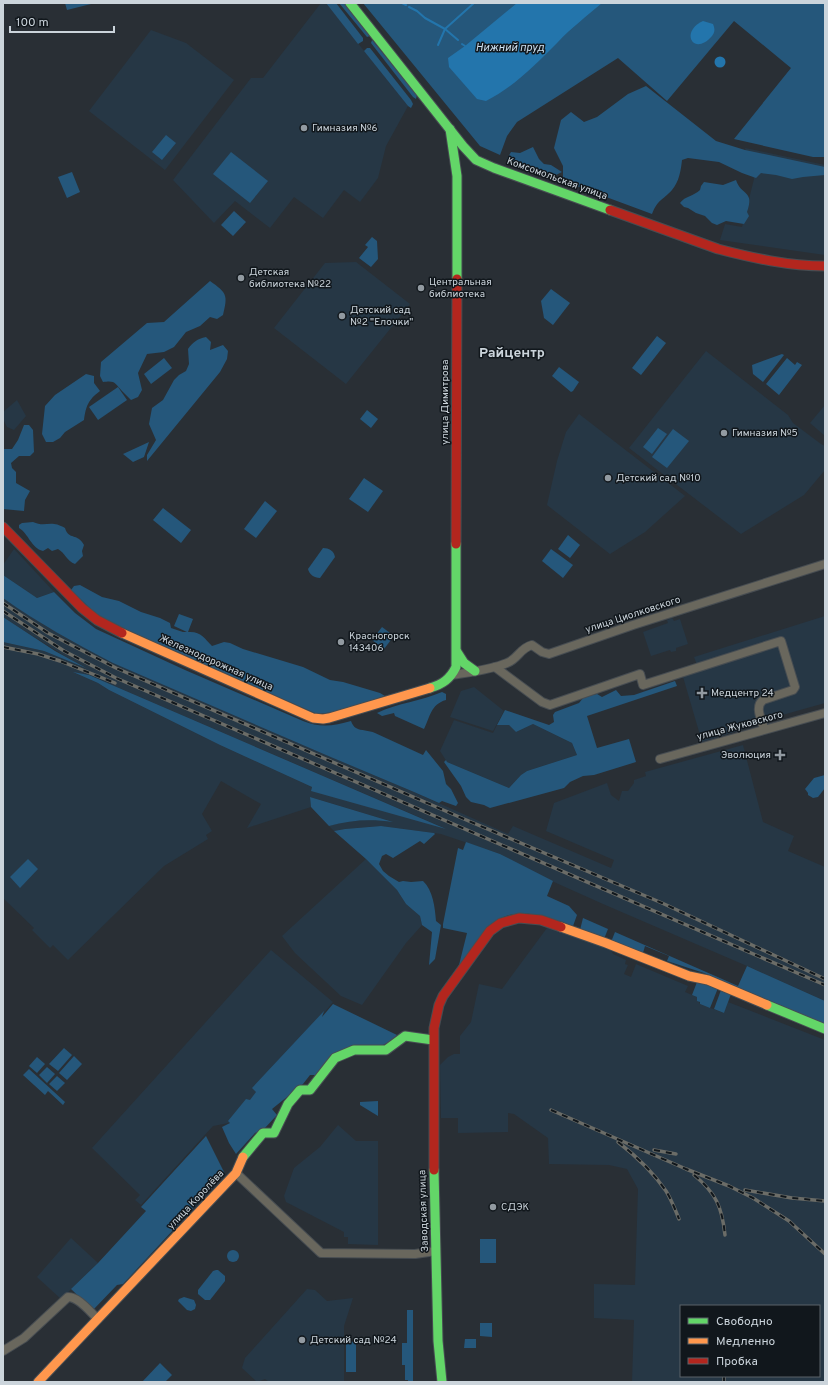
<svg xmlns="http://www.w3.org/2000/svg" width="828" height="1385" viewBox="0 0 828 1385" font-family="Overpass,sans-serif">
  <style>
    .built { fill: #263745; fill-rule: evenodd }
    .green { fill: #25577b }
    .water { fill: #2375ac }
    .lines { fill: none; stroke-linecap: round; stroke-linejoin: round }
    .stream { stroke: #2375ac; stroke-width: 2 }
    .street-casing { stroke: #474d52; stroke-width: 10 }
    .fast-casing { stroke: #474d52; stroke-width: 11 }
    .slow-casing { stroke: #474d52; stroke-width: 11 }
    .jam-casing { stroke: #474d52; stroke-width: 11 }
    .street { stroke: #69675d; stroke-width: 8 }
    .fast { stroke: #63d668; stroke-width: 9 }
    .slow { stroke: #ff974d; stroke-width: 9 }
    .jam { stroke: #b3261e; stroke-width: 9 }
    .rail-casing { stroke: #6b6c67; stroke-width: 3.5 }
    .rail { stroke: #11171c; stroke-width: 2; stroke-dasharray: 6; stroke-linecap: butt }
    .poi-dot { fill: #929aa1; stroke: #11171c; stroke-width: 1.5 }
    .labels { text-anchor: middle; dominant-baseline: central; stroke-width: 3; stroke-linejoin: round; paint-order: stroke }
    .poi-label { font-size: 10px; fill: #cbd4db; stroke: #11171c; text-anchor: start }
    .street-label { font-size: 10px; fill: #cbd4db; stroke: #11171c }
    .water-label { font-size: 11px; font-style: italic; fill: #cde0f0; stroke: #11171c }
    .district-label { font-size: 14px; font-weight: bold; fill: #cbd4db; stroke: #11171c }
  </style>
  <rect width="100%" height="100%" fill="#292f35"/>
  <g class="built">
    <polygon points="321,3 326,3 408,106 386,146 378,178 360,202 344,190 323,218 294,197 270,228 235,201 214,223 173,180 251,78 263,78"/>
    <polygon points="151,30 186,43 234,80 165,170 89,111"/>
    <polygon points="745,148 825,165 825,255 720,240 725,224 742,227 754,179"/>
    <polygon points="356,262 410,304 346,384 274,328 325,263"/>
    <polygon points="706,351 788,415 793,423 821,444 825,446 825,470 804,495 741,534 629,448"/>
    <polygon points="17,400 26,416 14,430 7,427 3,419 3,412"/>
    <polygon points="825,405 825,436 810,423"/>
    <polygon points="579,414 685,496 645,532 610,554 547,505 557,461 566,432"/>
    <polygon points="14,549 54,592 37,598 3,575 3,565"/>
    <path d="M3,598L49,628L285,737L414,792L508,834L513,826L611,868L614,860L546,831L554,803L607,783L611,795L619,801L622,791H628L634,783V780L646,776L645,772L743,745L763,822L794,836L788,851L825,867V1001L747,966L603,904L545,878L500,854L441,834L381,826L345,829L334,831L329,826L346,821L379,820L390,821L310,797L311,807L247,828L261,804L221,781L202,814L212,831L206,835L208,839L164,866L68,960L53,945L50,948L32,930L34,928L3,898V642L44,651L81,666L23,630L3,617ZM75,673L89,675L112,685L442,827L311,790L312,787L220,745L109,690L98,683Z"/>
    <polygon points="825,616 825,703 768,719 760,724 702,742 681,670 697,665 694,657"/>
    <polygon points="672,618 674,621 680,619 688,644 676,648 676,651 671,652 670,650 651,656 643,632 668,623 667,620"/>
    <polygon points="474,687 504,711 493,731 450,717 461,691"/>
    <polygon points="454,720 493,733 497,725 509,725 516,732 533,724 572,743 577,755 527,771 521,775 509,788 447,762 440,751"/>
    <polygon points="366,859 397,890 406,904 420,916 422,925 406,943 362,1005 341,996 295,953 282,936"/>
    <path d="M547,928L611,950L613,954L626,960L625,964L628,965L624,974L631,977L636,964L688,986L685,992L697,997L700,1004L724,1013L728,1002L825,1040V1382H632L634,1320L594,1318V1284L635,1285L638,1189L627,1169L609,1165L549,1164L548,1138L514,1114L508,1113V1132L458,1133V1118H441L440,1065L448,1057L454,1054H460V1036L471,1022L479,984L502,989ZM681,1306H819V1376H681Z"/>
    <polygon points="271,950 333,1002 234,1122 213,1126 141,1205 135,1200 140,1195 92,1148"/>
    <polygon points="338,1125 356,1141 378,1141 378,1245 348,1244 348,1237 344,1237 344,1232 286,1202 284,1196 294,1168 320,1147"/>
    <polygon points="71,1238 98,1263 61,1299 37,1277"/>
    <polygon points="307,1289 315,1290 327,1301 353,1298 344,1326 344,1382 269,1382 265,1379 257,1382 242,1368 245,1358"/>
  </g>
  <g class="green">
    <polygon points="65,3 90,3 91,4 67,10"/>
    <polygon points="326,3 336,3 363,38 363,41 358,44"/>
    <polygon points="339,3 345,3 370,36 367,37"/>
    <polygon points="363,3 825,3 825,157 813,157 734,139 791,68 734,21 667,101 618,58 517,122 507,136 500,155 480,146"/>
    <polygon points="372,40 417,95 416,99 413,97 371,43"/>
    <polygon points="367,48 370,48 411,100 413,104 411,108 408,106 364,51"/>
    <path d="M646,86L716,141L745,150L825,167V175L803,177L792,179L776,175L761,173L756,178L742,173L719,162L688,158L682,160C681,170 679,182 672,190C662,201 658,199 652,214L563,181V166L554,148L561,120L571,112L584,122L597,117L628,94Z"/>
    <polygon points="166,135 176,143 162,160 152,152"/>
    <polygon points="533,147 539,159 544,164 551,165 562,172 556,175 534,170 507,159 511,152 520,153"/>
    <polygon points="231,152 268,181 250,203 213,174"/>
    <polygon points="72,172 80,192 67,198 58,177"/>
    <path d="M736,180C741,196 755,190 747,212L749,216L744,224L726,221L717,225L712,223L705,216L696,213L688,208L684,207L680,203C685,196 694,196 700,190L701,186L704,182L723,185Z"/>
    <polygon points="234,211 246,222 233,236 221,225"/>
    <polygon points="372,237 377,241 378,259 371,267 359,258 368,247 365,245"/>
    <path d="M210,281C227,293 228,295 223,315L217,319L210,317L200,326L186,332L174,347L164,352L147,354L138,373L142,390L138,397L131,400C128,397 125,394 122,391C115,383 115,380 103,382L100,376L101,362L147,323L164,322Z"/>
    <polygon points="551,289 570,303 553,325 544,318 541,301"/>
    <polygon points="657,336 666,343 641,375 632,368"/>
    <path d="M206,337L211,342L210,350L223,345L228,351L227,359L220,372L147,461V455L156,440L149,424L152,408L163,400L174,380L179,375L186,371L189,364L188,349C193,342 197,339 206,337Z"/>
    <polygon points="782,354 784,355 763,382 753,374 752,365"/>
    <polygon points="164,358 172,368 151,384 144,374"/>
    <polygon points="787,358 795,365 797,362 802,365 779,395 766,384"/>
    <polygon points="559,367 579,382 573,391 571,392 552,376"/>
    <path d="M86,374L94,376V383L100,391C88,400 86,406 84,420L65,432L60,438L53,442H46L42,434L45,406L55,395Z"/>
    <polygon points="118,387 127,400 98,420 89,407"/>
    <polygon points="367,410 378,419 371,428 360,419"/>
    <polygon points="24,425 29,425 33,430 34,452 30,456 19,456 11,463 12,468 16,472 16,483 30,491 25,500 24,511 3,509 3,449 12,449 18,440"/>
    <polygon points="658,428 667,434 652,454 643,447"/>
    <polygon points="673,429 689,441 667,468 652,457"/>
    <polygon points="149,442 144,457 133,462 123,454"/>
    <polygon points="364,478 383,491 368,512 349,499"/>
    <polygon points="265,501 277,511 256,538 244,529"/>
    <polygon points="163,508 191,530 181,543 153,520"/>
    <path d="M33,522C46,528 50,519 65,528C69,541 77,532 84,545L82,551L83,556L75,564C67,561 65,553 58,549L52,551L48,548L43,551C31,548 29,534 19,528V525L22,523Z"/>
    <polygon points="568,535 580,545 570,558 558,549"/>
    <path d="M323,548C329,548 334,551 335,557L320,578C314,578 309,574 308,569Z"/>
    <polygon points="551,549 573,565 563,578 542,561"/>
    <path d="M3,575L37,598L54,592L75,613L96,629L185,670L303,721C320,728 334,726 351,721C352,724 354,727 356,728C361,731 369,730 375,733C391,740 407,748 423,755L426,750L443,771L446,784L451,789L458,803L456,806L442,801L439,803L414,792L326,755L113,663C75,643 38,623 3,598Z"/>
    <path d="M80,585L102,597L119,601L141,612L160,618L170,623L171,628L183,632H187L174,626L179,614L193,619L188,632C201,631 204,638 212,646L224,642L230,643L243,649L303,667L330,680L343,682L380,693L385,696L335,712L317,714L111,623L94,612L71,590L74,586Z"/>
    <polygon points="3,617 55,651 86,668 44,651 3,642"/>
    <polygon points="382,627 394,636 384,649 372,640"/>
    <polygon points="73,672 89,675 112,685 446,829 311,791 312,787 220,745 109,690 98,683"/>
    <polygon points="675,681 677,686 587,716 597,748 629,739 636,762 594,775 583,776 570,782 564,788 490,808 484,805 471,802 466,797 461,786 444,762 446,760 447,762 509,788 521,775 527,771 577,755 572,743 533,724 516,732 509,725 497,725 505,710 549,725 554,722 553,715 555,712 579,703 584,697 597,694 602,697 616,690 621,696 634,695"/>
    <path d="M442,692L446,694V700C431,704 430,717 424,729L395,716L394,713L382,716L377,713C398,703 421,701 442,692Z"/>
    <polygon points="825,775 825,788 818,797 813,798 808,795 808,793 805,789 814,778"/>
    <path d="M310,797L393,822C371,819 350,820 329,826L311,807Z"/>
    <path d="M381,826L434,833L435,834L424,844L420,841L393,858L386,854L382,856L379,864L383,871L389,876L399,882L403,881L411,882L423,881C433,890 435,908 436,921L441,925L435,959L429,965L432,932L422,925L420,916L406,904L397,890L366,859L334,831L345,829Z"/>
    <path d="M466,842L500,854L553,881L547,896L569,906L577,915L573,926C545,917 515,903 489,926L458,969L467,933L443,928V924L458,848L463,850Z"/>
    <polygon points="28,859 38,869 20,888 10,877"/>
    <polygon points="583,918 608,929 604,939 580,930"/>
    <polygon points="615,932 738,986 747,966 825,1001 825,1024 704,973 667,961 669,956 645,946 643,953 611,942"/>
    <polygon points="697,982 718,988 710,1008 700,1004 700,1002 697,1001 697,997 692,995"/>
    <polygon points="721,990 731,994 724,1013 714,1009"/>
    <polygon points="333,1004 397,1035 391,1041 383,1045 352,1046 317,1075 310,1075 303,1084 272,1109 277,1115 264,1129 255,1133 236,1154 229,1143 222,1127 230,1123 228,1121 246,1099 250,1100 256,1092 252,1088 324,1011 322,1017"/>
    <polygon points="64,1048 72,1055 58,1071 49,1064"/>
    <polygon points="74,1056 82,1064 67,1080 59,1073"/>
    <polygon points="37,1057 45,1064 37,1073 29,1066"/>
    <polygon points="47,1067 55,1074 47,1083 39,1075"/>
    <polygon points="29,1069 65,1102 63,1105 48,1091 45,1095 23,1075"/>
    <polygon points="57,1076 65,1083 57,1091 49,1084"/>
    <polygon points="378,1101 378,1116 360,1105 360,1102"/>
    <polygon points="206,1136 225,1174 123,1284 117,1285 93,1310 71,1289 98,1263 146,1211 141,1207"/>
    <rect x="480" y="1239" width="16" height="24"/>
    <circle cx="233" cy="1256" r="6"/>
    <polygon points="216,1270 218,1270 225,1276 225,1281 210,1300 205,1300 198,1294 198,1290 213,1271"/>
    <polygon points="184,1297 194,1300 196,1305 195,1309 191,1311 187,1310 178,1301 179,1299"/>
    <polygon points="407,1310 413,1310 413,1382 408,1382 408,1380 405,1380 405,1365 402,1365 402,1343 407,1343"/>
    <polygon points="480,1323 492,1323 492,1337 480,1336"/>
    <polygon points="465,1339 476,1339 476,1348 464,1348"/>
    <polygon points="346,1341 356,1342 356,1372 346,1372"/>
    <polygon points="160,1363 172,1375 165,1382 142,1382"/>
  </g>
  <g class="water">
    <path d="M517,3H602C587,16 571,28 558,42C536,64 514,87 486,101L477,99L449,67L448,58L465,46Z"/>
    <path d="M703,21L713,24C715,29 715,32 712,36C694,57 679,32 703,21Z"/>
    <circle cx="720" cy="62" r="5.5"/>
  </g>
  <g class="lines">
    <g class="stream">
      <polyline points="402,3 406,5"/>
      <polyline points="409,7 417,11 425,18 445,29 458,40"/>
      <polyline points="462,44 465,46"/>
      <polyline points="438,45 445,29 474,3"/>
    </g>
    <g class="street-casing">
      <g id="street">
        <path d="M495,667L542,702L550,705L640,674L643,685L781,641L795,687L793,690L763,700C754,707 762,720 764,729"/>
        <path d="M452,675C470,672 490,670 507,663C518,659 520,648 532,645L542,652L549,654L633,625L825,564"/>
        <polyline points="660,759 825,713"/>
        <polyline points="236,1173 321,1253 415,1254 436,1251"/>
        <path d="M3,1351L24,1338L68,1297C79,1297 90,1312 98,1319"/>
      </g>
    </g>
    <g class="fast-casing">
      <g id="fast">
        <polyline points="350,3 463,146 476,160 494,168 610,210"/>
        <polyline points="450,129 457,176 457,279"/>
        <polyline points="457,652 464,663 475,671"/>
        <path d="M430,688C443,684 450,679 456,667V544"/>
        <polyline points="767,1005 825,1029"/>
        <polyline points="243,1157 263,1133 274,1133 288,1104 300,1090 310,1090 335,1058 354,1050 386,1050 405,1036 433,1040"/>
        <polyline points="434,1170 438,1341 442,1382"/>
      </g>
    </g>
    <g class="slow-casing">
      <g id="slow">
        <polyline points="122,633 313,718 323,719 329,718 430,688"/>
        <polyline points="561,927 606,943 689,976 708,980 767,1005"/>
        <polyline points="38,1382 236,1173 243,1157"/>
      </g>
    </g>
    <g class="jam-casing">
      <g id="jam">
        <path d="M610,210L718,249C753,258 788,266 825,266"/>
        <polyline points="3,527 82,608 97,620 122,633"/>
        <polyline points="456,544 457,279"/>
        <polyline points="434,1170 434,1028 439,1005 443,996 490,931 501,923 519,918 541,920 561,927"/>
      </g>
    </g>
    <use href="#street" class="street"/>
    <use href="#fast" class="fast"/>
    <use href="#slow" class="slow"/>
    <use href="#jam" class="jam"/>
    <g class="rail-casing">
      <g id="rail">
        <polyline points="3,603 48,633 116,668 464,819 662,903 825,979"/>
        <polyline points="3,611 64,651 116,678 825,985"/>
        <polyline points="3,647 38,654 60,661 115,683"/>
        <polyline points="551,1110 686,1169 729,1186 753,1198 789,1221 825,1254"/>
        <path d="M618,1142C636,1156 653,1172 666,1191C671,1199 675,1209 679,1219"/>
        <polyline points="654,1150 676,1154"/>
        <path d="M694,1175C716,1193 722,1207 725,1235"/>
        <polyline points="745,1190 792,1198 825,1201"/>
        <polyline points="724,1382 724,1376"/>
      </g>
    </g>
    <use href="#rail" class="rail"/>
  </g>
  <g class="poi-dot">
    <circle cx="304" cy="128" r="4"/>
    <circle cx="241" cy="278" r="4"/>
    <circle cx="421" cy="288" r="4"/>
    <circle cx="342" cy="316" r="4"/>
    <circle cx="724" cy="433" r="4"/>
    <circle cx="608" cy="478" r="4"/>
    <circle cx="341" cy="642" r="4"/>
    <path d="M700 687h4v4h4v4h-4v4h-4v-4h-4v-4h4z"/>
    <path d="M778 749h4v4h4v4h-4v4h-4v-4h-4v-4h4z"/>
    <circle cx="493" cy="1207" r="4"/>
    <circle cx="302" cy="1340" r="4"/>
  </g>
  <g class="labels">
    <g class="poi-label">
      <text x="312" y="128">Гимназия №6</text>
      <text x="249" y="272">Детская<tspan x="249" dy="12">библиотека №22</tspan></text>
      <text x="429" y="282">Центральная<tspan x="429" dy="12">библиотека</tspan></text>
      <text x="350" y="310">Детский сад<tspan x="350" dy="12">№2 "Елочки"</tspan></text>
      <text x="732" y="433">Гимназия №5</text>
      <text x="616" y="478">Детский сад №10</text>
      <text x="349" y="636">Красногорск<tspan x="349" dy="12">143406</tspan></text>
      <text x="711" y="693">Медцентр 24</text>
      <text x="771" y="755" text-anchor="end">Эволюция</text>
      <text x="501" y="1207">СДЭК</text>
      <text x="310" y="1340">Детский сад №24</text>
    </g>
    <g class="street-label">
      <text transform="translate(557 179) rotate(20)">Комсомольская улица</text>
      <text transform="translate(445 402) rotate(-90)">улица Димитрова</text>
      <text transform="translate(633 615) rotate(-18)">улица Циолковского</text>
      <text transform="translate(216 663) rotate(24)">Железнодорожная улица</text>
      <text transform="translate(740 726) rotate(-15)">улица Жуковского</text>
      <text transform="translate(196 1200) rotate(-47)">улица Королёва</text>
      <text transform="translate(424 1211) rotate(-92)">Заводская улица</text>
    </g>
    <g class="water-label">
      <text x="510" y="48">Нижний пруд</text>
    </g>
    <g class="district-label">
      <text x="512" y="353">Райцентр</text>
    </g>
  </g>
  <rect width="828" height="1385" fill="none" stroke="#cbd4db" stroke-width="8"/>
  <rect x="680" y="1305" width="140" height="72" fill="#11171c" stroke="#5b6368"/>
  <rect x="688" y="1318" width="20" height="6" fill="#63d668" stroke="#5b6368"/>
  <text x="716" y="1325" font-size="12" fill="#cbd4db">Свободно</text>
  <rect x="688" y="1338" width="20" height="6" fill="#ff974d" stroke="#5b6368"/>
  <text x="716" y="1345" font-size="12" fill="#cbd4db">Медленно</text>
  <rect x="688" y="1358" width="20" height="6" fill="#b3261e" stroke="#5b6368"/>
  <text x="716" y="1365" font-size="12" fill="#cbd4db">Пробка</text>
  <path d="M10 26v6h104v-6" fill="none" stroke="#cbd4db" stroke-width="2"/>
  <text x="16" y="26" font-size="12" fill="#cbd4db" stroke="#11171c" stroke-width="3" paint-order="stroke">100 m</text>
</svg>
